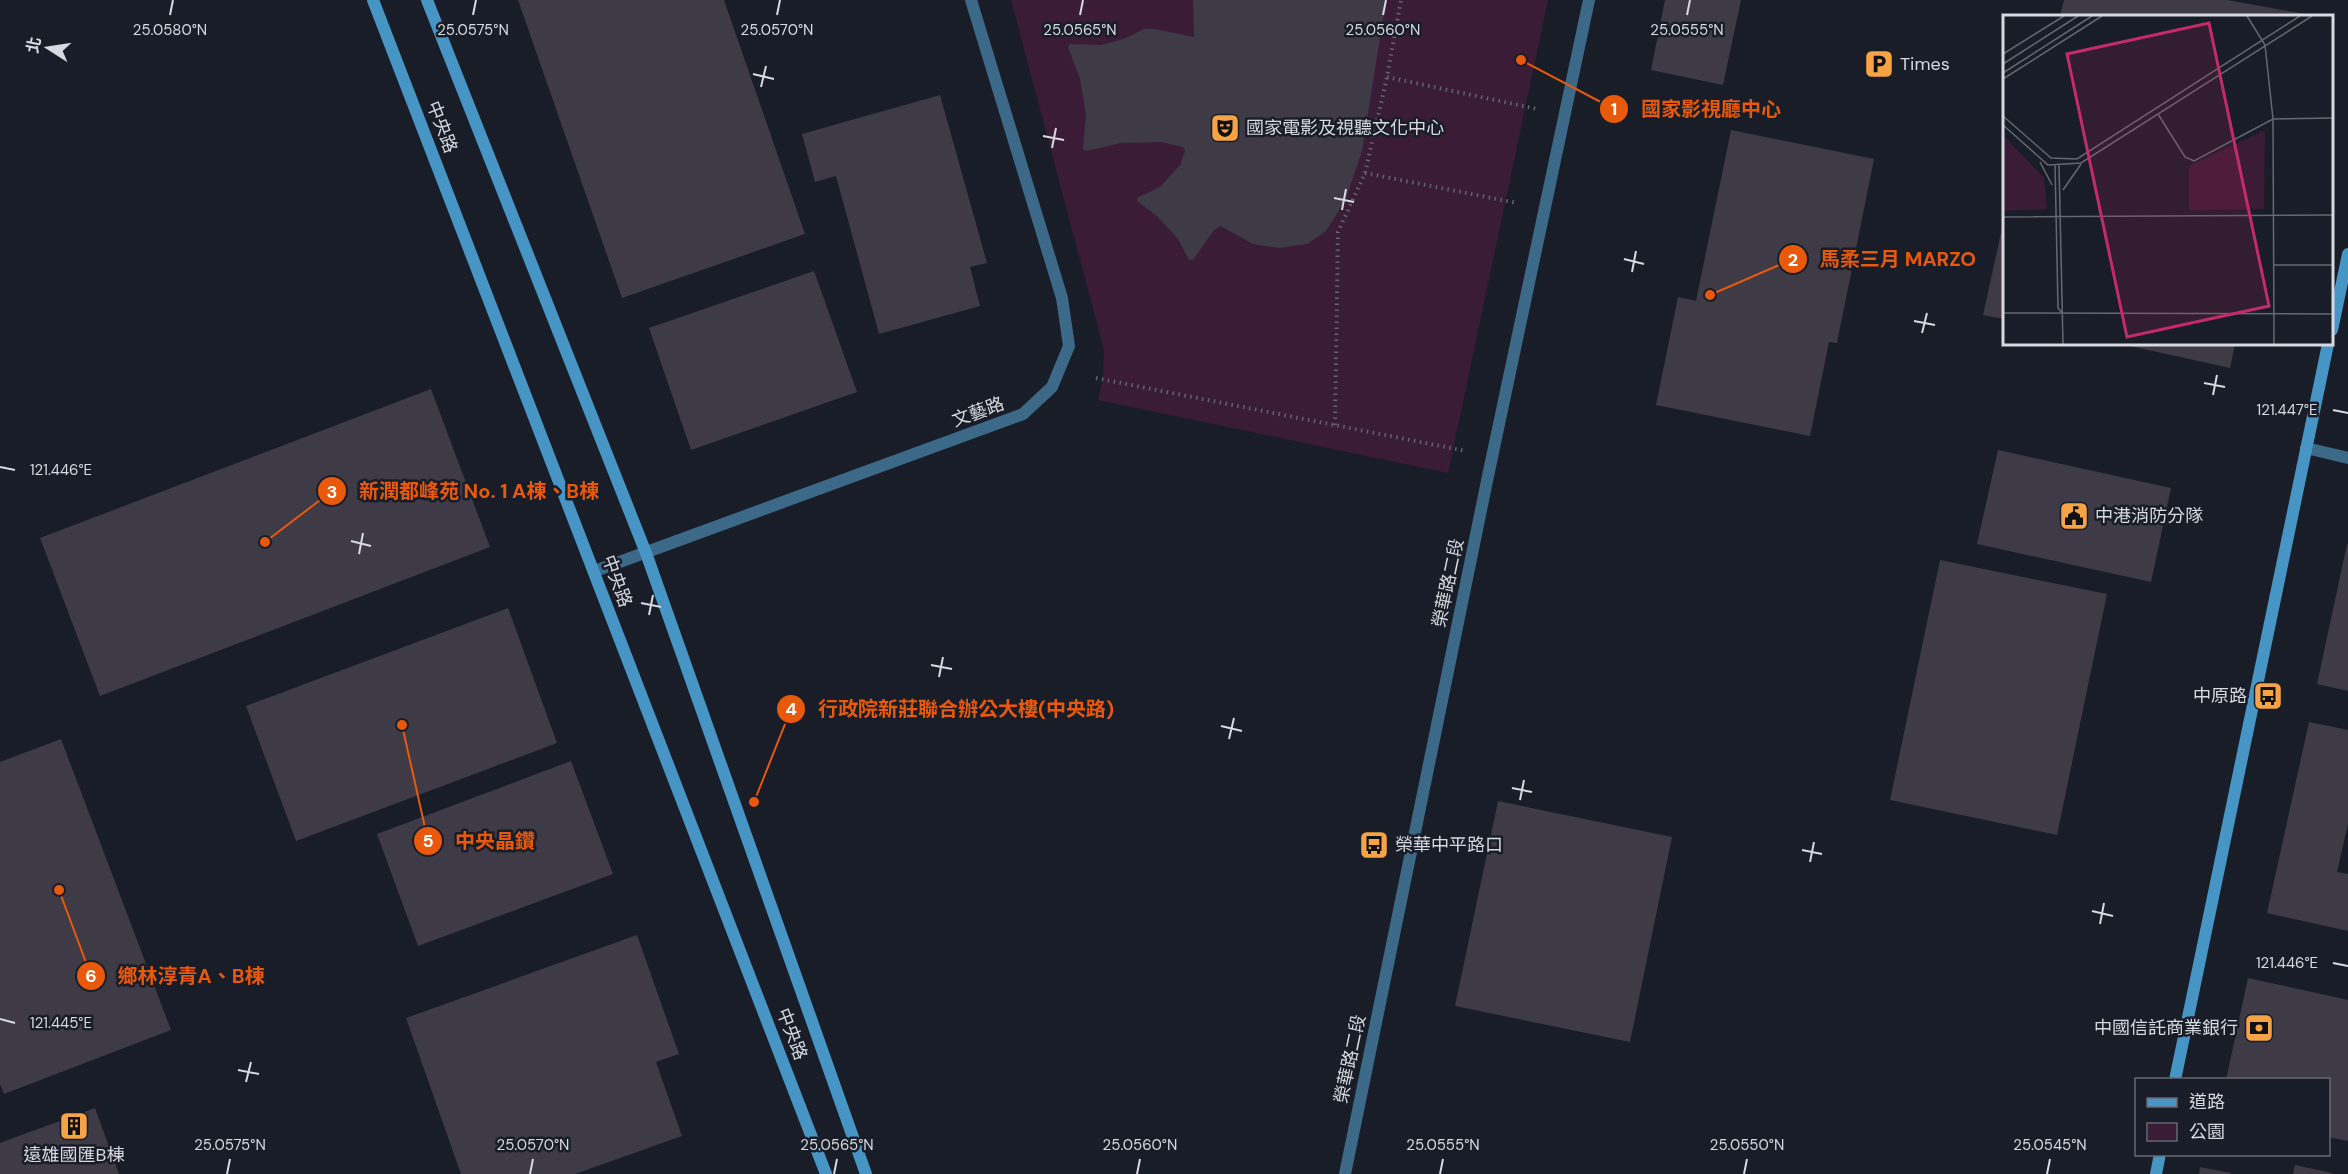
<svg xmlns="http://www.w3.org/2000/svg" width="2348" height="1174" viewBox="0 0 2348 1174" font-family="'DM Sans','Noto Sans TC',sans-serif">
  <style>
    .green { fill: #3a1c36 }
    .building { fill: #3e3a46 }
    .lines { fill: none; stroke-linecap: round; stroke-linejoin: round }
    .path { stroke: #62656e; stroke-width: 4; stroke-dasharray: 1.5 4.5; stroke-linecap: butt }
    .lane { stroke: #3b6987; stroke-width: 12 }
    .street { stroke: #3b6987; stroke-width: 12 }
    .secondary { stroke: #4795c4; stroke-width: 12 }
    .ticks { fill: none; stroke: #d7d9e0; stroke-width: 2 }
    .labels { text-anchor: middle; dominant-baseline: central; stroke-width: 5; stroke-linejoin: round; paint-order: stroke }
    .poi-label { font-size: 18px; fill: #d7d9e0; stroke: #191d27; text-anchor: start }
    .street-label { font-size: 18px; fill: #d7d9e0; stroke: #191d27 }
    .inset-road { fill: none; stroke: #656871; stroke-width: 1.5 }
    .view { fill: #c42b68; fill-opacity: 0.15; stroke: #c42b68; stroke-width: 3 }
    .inset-edge { fill: none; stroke: #d7d9e0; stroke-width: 3 }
    .ticks-label { font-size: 15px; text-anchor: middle; fill: #d7d9e0; stroke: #191d27; stroke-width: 5; stroke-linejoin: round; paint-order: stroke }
    .leader { fill: none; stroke: #e8590c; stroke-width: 2 }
    .callout-dot { fill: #e8590c; stroke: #191d27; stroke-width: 2 }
    .mark-label { font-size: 18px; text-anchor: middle; font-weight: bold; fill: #fff }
    .callout-label { font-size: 20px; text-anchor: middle; font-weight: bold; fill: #e8590c; stroke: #191d27; stroke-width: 5; stroke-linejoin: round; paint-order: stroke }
  </style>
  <rect width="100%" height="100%" fill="#191d27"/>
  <polygon class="green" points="1011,0 1548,0 1448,473 1098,400 1103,379 1104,350"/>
  <g class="building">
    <polygon points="518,0 724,0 805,234 622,298"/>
    <polygon points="1193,0 1386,0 1362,151 1345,201 1326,231 1307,244 1279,248 1253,244 1221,226 1214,230 1193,260 1189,260 1178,239 1158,217 1137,201 1137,198 1160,187 1180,165 1185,151 1183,147 1161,142 1121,143 1086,151 1083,149 1086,114 1080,79 1068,47 1070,44 1101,45 1124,39 1144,29 1155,29 1194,37"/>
    <polygon points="1665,0 1741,0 1723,85 1651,70"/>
    <polygon points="2064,0 2227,0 2311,15 2060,16"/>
    <polygon points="940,95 987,263 970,267 980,306 879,334 836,176 815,182 802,134"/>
    <polygon points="1731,130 1874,159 1837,343 1829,342 1810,436 1656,405 1678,297 1696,301"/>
    <polygon points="2004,219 2004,319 1983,315"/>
    <polygon points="814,271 857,392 691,450 649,328"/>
    <polygon points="2121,344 2235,344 2230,368"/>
    <polygon points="431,389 490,547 100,696 40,538"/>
    <polygon points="1998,450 2171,488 2151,582 1977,544"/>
    <polygon points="2347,544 2348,544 2348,691 2317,684"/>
    <polygon points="1940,560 2107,594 2057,835 1890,800"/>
    <polygon points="508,608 557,743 296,841 246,706"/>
    <polygon points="2309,722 2348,730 2348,824 2337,872 2348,874 2348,931 2267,913"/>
    <polygon points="61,739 171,1030 4,1094 0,1084 0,762"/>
    <polygon points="571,761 613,874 418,946 377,834"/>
    <polygon points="1498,801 1672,837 1630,1042 1455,1006"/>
    <polygon points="637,935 679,1054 656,1062 682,1136 575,1174 461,1174 406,1018"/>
    <polygon points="2248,978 2348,1000 2348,1141 2328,1137 2328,1080 2226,1080"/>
    <polygon points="95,1108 119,1174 0,1174 0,1143"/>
    <polygon points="2295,1165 2332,1173 2332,1174 2293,1174"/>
    <polygon points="2200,1167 2231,1173 2230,1174 2199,1174"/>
  </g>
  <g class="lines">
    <g class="path">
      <polyline points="1387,77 1537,109"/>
      <polyline points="1365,173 1517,203"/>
      <polyline points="1096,378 1466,451"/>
      <polyline points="1335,425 1338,232 1365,173 1387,77 1401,0"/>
    </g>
    <polyline class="lane" points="2306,448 2348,458"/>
    <g class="street">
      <polyline points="595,571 1023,414 1052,387 1069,346 1062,298 971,0"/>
      <polyline points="1345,1174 1488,476 1589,0"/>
    </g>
    <g class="secondary">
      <polyline points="373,0 826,1174"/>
      <polyline points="427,0 646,553 866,1174"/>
      <polyline points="2332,330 2348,254"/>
      <polyline points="2175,1080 2328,344"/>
      <polyline points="2156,1174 2160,1154"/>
    </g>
  </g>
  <path class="ticks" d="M170,15L173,0M473,15L476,0M777,15L780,0M1080,15L1083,0M1383,15L1386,0M1687,15L1690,0M753,74L774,79M761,87L766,66M1043,136L1064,140M1052,148L1056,128M1334,198L1354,202M1342,210L1346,189M1624,259L1644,264M1632,272L1636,251M1914,321L1935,325M1922,333L1927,313M2204,383L2225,387M2213,395L2217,375M2333,410L2348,413M0,467L15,470M351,541L371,546M359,554L363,533M641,603L661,607M649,615L653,595M931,665L952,669M939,677L943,657M1221,726L1242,731M1229,739L1234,718M1512,788L1532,792M1520,800L1524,780M1802,850L1822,854M1810,862L1814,842M2092,911L2113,916M2100,924L2104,903M2333,963L2348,966M0,1019L15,1023M238,1070L259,1074M246,1082L251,1062M227,1174L230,1159M530,1174L533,1159M834,1174L837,1159M1137,1174L1140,1159M1440,1174L1443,1159M1744,1174L1747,1159M2047,1174L2050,1159"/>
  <defs>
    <g id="parking-square" transform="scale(1.5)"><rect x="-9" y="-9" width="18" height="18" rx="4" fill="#f5a345" stroke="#191d27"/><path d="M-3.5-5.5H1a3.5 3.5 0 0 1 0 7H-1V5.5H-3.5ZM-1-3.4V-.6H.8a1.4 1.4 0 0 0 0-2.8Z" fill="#111"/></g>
    <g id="theatre-square" transform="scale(1.5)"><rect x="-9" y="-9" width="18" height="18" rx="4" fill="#f5a345" stroke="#191d27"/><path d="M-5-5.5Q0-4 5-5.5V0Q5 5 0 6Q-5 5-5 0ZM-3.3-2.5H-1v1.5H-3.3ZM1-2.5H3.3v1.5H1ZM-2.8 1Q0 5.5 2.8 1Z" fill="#111"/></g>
    <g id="civic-square" transform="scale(1.5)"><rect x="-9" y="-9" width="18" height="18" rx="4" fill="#f5a345" stroke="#191d27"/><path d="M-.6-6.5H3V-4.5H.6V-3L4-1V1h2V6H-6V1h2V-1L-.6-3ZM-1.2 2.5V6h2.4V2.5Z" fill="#111"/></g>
    <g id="bus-square" transform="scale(1.5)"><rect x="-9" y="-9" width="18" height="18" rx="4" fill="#f5a345" stroke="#191d27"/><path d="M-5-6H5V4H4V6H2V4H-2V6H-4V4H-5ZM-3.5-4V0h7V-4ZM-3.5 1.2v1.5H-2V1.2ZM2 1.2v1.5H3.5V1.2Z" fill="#111"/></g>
    <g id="bank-square" transform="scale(1.5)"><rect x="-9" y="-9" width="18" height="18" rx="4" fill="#f5a345" stroke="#191d27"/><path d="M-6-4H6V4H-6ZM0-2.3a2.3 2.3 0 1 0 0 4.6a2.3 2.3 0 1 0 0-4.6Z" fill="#111"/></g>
    <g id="building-square" transform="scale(1.5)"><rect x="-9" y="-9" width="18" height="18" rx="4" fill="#f5a345" stroke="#191d27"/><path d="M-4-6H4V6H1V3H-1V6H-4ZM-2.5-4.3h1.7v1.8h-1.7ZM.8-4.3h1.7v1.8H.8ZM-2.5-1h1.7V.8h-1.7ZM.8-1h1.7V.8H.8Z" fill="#111"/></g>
  </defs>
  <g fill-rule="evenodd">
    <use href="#parking-square" x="1879" y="64"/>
    <use href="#theatre-square" x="1225" y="128"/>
    <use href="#civic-square" x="2074" y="516"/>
    <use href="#bus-square" x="2268" y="696"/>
    <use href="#bus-square" x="1374" y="845"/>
    <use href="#bank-square" x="2259" y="1028"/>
    <use href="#building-square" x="74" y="1126"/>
  </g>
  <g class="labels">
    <g class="poi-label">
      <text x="1900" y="64">Times</text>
      <text x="1246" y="128">國家電影及視聽文化中心</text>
      <text x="2095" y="516">中港消防分隊</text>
      <text x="2247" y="696" text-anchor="end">中原路</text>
      <text x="1395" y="845">榮華中平路口</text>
      <text x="2238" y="1028" text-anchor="end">中國信託商業銀行</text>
      <text x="74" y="1155" text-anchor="middle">遠雄國匯B棟</text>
    </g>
    <g class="street-label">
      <text transform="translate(442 127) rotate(69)">中央路</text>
      <text transform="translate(978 412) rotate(-20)">文藝路</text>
      <text transform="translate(617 581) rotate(70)">中央路</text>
      <text transform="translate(1448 583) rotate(-78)">榮華路二段</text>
      <text transform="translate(792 1034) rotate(69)">中央路</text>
      <text transform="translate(1350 1059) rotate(-78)">榮華路二段</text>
    </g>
  </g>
  <g transform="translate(2003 15)">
    <rect width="330" height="330" fill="#191d27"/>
    <path d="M262,115L261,194L186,195V151ZM0,120L41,163L44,194L0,196Z" fill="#3a1c36"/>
    <path class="inset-road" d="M244,1L262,30L270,104L271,329M0,39L61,1M0,49L75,1M0,58L89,1M0,64L99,1M155,99L182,142L191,146L270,104L330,103M0,101L48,143L74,144L297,1M0,110L45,150L78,148L309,1M37,147L49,170M52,149L55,293L60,299M56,150L60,329M60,175L78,149M0,202L330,200M270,250H330M0,298L330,299"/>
    <path class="view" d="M206,8L266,291L124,322L64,39Z"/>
    <rect width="330" height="330" class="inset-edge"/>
  </g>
  <g class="ticks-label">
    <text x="170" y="35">25.0580°N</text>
    <text x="473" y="35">25.0575°N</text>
    <text x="777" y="35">25.0570°N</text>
    <text x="1080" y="35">25.0565°N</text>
    <text x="1383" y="35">25.0560°N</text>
    <text x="1687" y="35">25.0555°N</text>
    <text x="2287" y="415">121.447°E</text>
    <text x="61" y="475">121.446°E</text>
    <text x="2287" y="968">121.446°E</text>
    <text x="61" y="1028">121.445°E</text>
    <text x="230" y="1150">25.0575°N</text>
    <text x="533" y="1150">25.0570°N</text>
    <text x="837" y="1150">25.0565°N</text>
    <text x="1140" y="1150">25.0560°N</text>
    <text x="1443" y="1150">25.0555°N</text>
    <text x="1747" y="1150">25.0550°N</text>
    <text x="2050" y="1150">25.0545°N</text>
  </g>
  <path class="leader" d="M1521 60L1614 109M1710 295L1793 259M265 542L332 491M754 802L791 709M402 725L428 841M59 890L91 976"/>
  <g class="callout-dot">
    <circle cx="1521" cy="60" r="6"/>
    <circle cx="1710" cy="295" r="6"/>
    <circle cx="265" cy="542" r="6"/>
    <circle cx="754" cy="802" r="6"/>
    <circle cx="402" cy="725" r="6"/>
    <circle cx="59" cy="890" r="6"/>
    <circle cx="1614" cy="109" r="15"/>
    <circle cx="1793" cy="259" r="15"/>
    <circle cx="332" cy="491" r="15"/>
    <circle cx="791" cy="709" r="15"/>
    <circle cx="428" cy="841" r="15"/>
    <circle cx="91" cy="976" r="15"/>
  </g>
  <g class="mark-label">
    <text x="1614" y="115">1</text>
    <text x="1793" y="266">2</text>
    <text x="332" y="498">3</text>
    <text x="791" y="715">4</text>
    <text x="428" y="847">5</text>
    <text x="91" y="982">6</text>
  </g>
  <g class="callout-label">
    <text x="1711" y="116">國家影視廳中心</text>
    <text x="1898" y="266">馬柔三月 MARZO</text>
    <text x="479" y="498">新潤都峰苑 No. 1 A棟、B棟</text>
    <text x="966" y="716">行政院新莊聯合辦公大樓(中央路)</text>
    <text x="495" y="848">中央晶鑽</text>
    <text x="191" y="983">鄉林淳青A、B棟</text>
  </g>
  <rect x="2135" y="1078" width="195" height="78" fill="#191d27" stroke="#656871" stroke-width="1.5"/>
  <rect x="2147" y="1098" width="30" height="9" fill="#4795c4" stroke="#656871" stroke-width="1.5"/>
  <text x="2189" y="1108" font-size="18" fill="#d7d9e0">道路</text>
  <rect x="2147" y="1123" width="30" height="18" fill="#3a1c36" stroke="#656871" stroke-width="1.5"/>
  <text x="2189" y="1138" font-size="18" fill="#d7d9e0">公園</text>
  <g transform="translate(48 48) rotate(282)" stroke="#191d27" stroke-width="4.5" paint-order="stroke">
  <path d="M0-4.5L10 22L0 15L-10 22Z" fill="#d7d9e0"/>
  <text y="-9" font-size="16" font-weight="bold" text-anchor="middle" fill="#d7d9e0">北</text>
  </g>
</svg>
